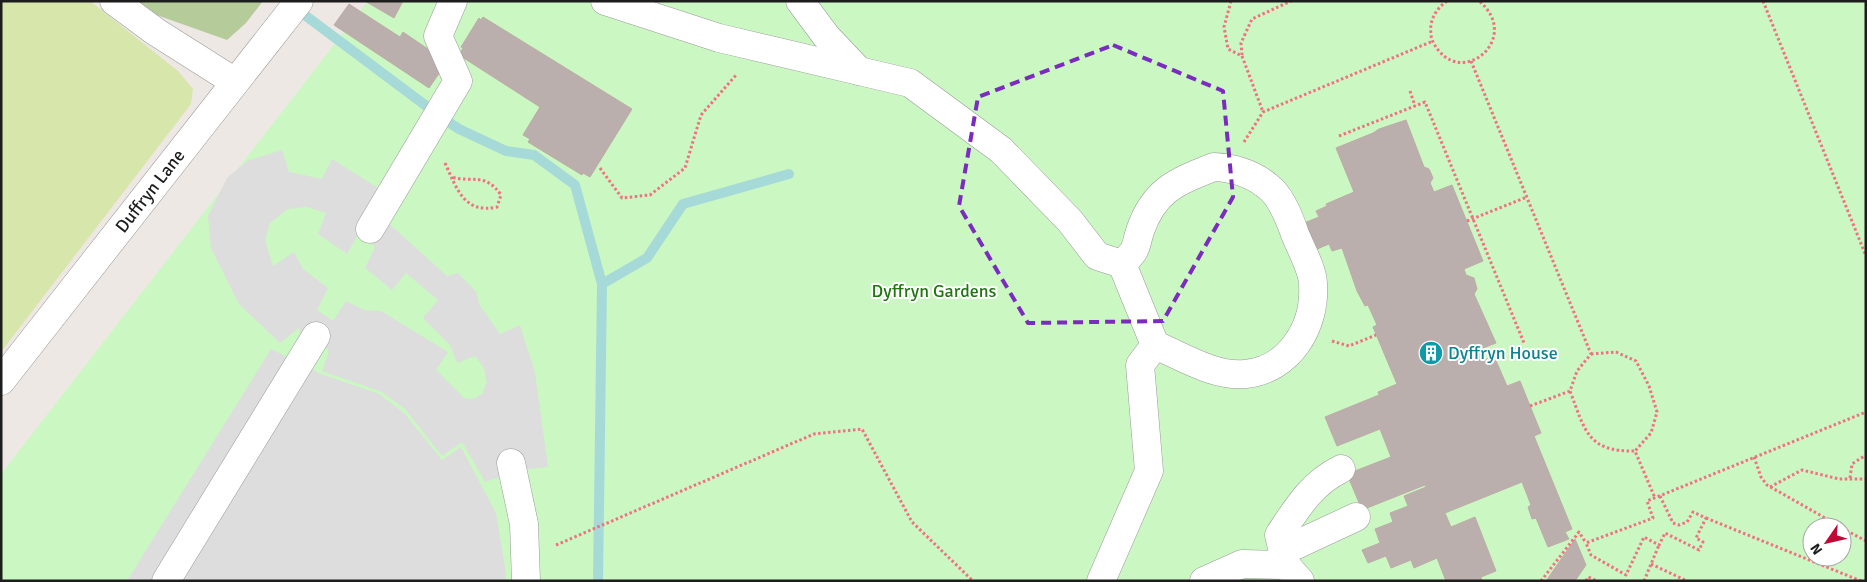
<svg xmlns="http://www.w3.org/2000/svg" width="1867" height="582" viewBox="0 0 1867 582" font-family="Signika,sans-serif">
  <style>
    .grass { fill: #d7e6ab }
    .forest { fill: #b5cc9a }
    .park { fill: #cbf7c2; fill-rule: evenodd }
    .parking { fill: #ddd; fill-rule: evenodd }
    .lines { fill: none; stroke-linecap: round; stroke-linejoin: round }
    .stream { stroke: #a6dad9; stroke-width: 10 }
    .building { fill: #baafad; stroke: #bfaba7 }
    .minor-casing { stroke: #9a9a9a; stroke-width: 29 }
    .path { stroke: #f36f83; stroke-width: 3; stroke-dasharray: 2.5 2.5; stroke-linecap: butt }
    .minor { stroke: #fff; stroke-width: 28 }
    .marked { fill: none; stroke: #7b2cbf; stroke-width: 4; stroke-dasharray: 10 6; stroke-linejoin: round }
    .labels { text-anchor: middle; dominant-baseline: central; stroke-width: 4; stroke-linejoin: round; paint-order: stroke }
    .street-label { font-size: 18px; fill: #1d1d1d; stroke: #fff }
    .park-label { font-size: 18px; fill: #217610; stroke: #fff }
    .culture-label { font-size: 18px; fill: #0d838f; stroke: #fff; text-anchor: start }
  </style>
  <rect width="100%" height="100%" fill="#eee8e4"/>
  <polygon class="grass" points="1,1 90,1 178,71 193,89 191,104 1,352"/>
  <polygon class="forest" points="133,1 263,1 246,23 227,40 151,13"/>
  <path class="park" d="M368,1H1866V581H1V474ZM1812,527H1842V557H1812Z"/>
  <g class="parking">
    <path d="M282,150L289,172L322,179L332,159L378,188L387,222L447,276L458,273L476,292L480,306L500,334L520,325L535,373L548,467L522,470L485,482L462,442L442,456L405,409L382,392L322,371L329,352L324,344L302,340L299,328L280,343L239,304L211,248L208,216L227,178L247,161ZM307,207L326,213L318,234L347,254L359,233L373,245L375,247L365,268L392,290L406,273L438,300L423,318L450,345L457,363L475,356L484,368L487,382L482,394L473,399L464,398L436,370L448,352L381,311L364,310L346,301L333,321L317,310L328,288L303,269L294,252L273,266L265,240L270,223L288,209Z"/>
    <polygon points="271,349 321,374 379,394 404,413 442,460 461,447 496,513 506,573 505,581 127,581"/>
  </g>
  <g class="lines">
    <g class="stream">
      <polyline points="306,16 429,108"/>
      <polyline points="442,118 459,129 506,151 534,155 575,185 602,284"/>
      <polyline points="598,581 602,284 647,258 683,204 789,174"/>
    </g>
  </g>
  <g class="building">
    <polygon points="365,1 403,1 394,18"/>
    <polygon points="349,4 400,37 403,32 447,62 429,88 334,25"/>
    <polygon points="483,17 632,109 590,177 583,173 582,175 528,142 530,139 523,135 540,107 459,55 463,48 461,47 479,18 481,20"/>
    <polygon points="1406,120 1424,167 1429,169 1433,178 1430,183 1434,192 1452,185 1483,261 1464,269 1466,275 1474,278 1477,289 1474,294 1496,343 1478,350 1482,361 1494,356 1507,386 1520,381 1541,433 1534,436 1572,529 1565,532 1569,539 1548,547 1536,518 1532,519 1528,507 1531,505 1522,482 1445,513 1451,527 1475,517 1496,571 1481,577 1482,581 1446,581 1437,558 1414,568 1411,560 1391,568 1386,556 1368,563 1362,550 1380,543 1375,529 1393,522 1390,513 1408,506 1404,496 1426,487 1425,485 1362,510 1347,474 1391,457 1380,429 1337,446 1325,417 1379,395 1378,392 1397,384 1373,327 1377,325 1368,305 1365,306 1357,291 1342,248 1332,251 1329,244 1310,252 1299,225 1319,217 1316,211 1327,206 1326,204 1354,192 1336,148 1373,133 1379,129"/>
    <polygon points="1575,539 1586,565 1575,581 1546,581"/>
  </g>
  <g class="lines">
    <g class="minor-casing">
      <g id="minor">
        <polyline points="114,1 156,32 235,82"/>
        <polyline points="605,1 719,38 910,83 1001,150 1070,221 1097,256 1122,264"/>
        <polyline points="800,1 826,36 859,71"/>
        <path d="M1214,167C1236,168 1256,175 1272,190C1283,201 1290,220 1295,234C1300,247 1313,270 1313,284C1316,327 1289,370 1245,374C1214,377 1182,356 1155,345L1122,264C1138,248 1134,251 1140,231C1154,190 1176,182 1214,167Z"/>
        <polyline points="370,229 458,81 438,36 453,1"/>
        <polyline points="1,381 299,1"/>
        <polyline points="511,463 524,524 526,581"/>
        <polyline points="1283,551 1356,517"/>
        <path d="M1286,565L1279,535C1297,508 1312,483 1341,469"/>
        <polyline points="166,581 316,336"/>
        <polyline points="1101,581 1149,471 1140,365 1155,345"/>
        <polyline points="1204,581 1242,564 1286,565 1300,581"/>
      </g>
    </g>
    <g class="path">
      <polyline points="1231,1 1224,27 1228,49 1242,56 1263,112"/>
      <path d="M1447,1C1436,9 1429,20 1431,34C1431,40 1435,46 1439,51C1467,85 1521,36 1479,1"/>
      <polyline points="1763,1 1866,256"/>
      <polyline points="1242,55 1241,43 1252,19 1291,1"/>
      <path d="M1471,61L1591,354L1577,371L1570,391C1585,430 1587,452 1635,451L1655,498"/>
      <polyline points="1410,91 1415,106"/>
      <polyline points="1339,136 1425,102 1524,343"/>
      <polyline points="1244,142 1263,112 1433,41"/>
      <path d="M445,163C457,189 464,214 497,207L501,195C485,172 473,183 451,177"/>
      <polyline points="600,168 622,198 650,195 685,168 701,115 737,74"/>
      <polyline points="1467,221 1527,197"/>
      <polyline points="1332,341 1349,346 1376,335"/>
      <polyline points="1591,354 1616,352 1636,361 1649,386 1657,412 1651,433 1635,451"/>
      <polyline points="1530,406 1570,391"/>
      <polyline points="1754,457 1761,477 1767,485 1841,527"/>
      <polyline points="1850,478 1852,464 1866,455"/>
      <polyline points="1770,487 1802,470 1839,479 1866,479"/>
      <polyline points="1660,496 1673,523 1679,525 1687,522 1693,512 1706,518 1696,538 1703,542 1699,550 1665,533 1659,545 1644,537 1626,575 1591,555 1586,543 1653,518 1647,501 1866,412"/>
      <polyline points="1706,518 1861,581"/>
      <polyline points="1842,528 1866,541"/>
      <polyline points="556,545 814,434 862,429 912,522 973,581"/>
      <polyline points="1651,564 1687,581"/>
      <polyline points="1541,581 1579,532 1586,543"/>
      <polyline points="1586,581 1588,577 1597,581"/>
      <polyline points="1644,581 1659,545"/>
    </g>
    <use href="#minor" class="minor"/>
  </g>
  <path class="marked" d="M1113,45L1223,91L1233,197L1163,321L1028,323L959,206L978,97Z"/>
  <defs>
    <g id="building-disc" transform="scale(1.25)"><circle r="9.5" fill="#0f9aa8" stroke="#fff"/><path d="M-4-6H4V6H1V3H-1V6H-4ZM-2.5-4.3h1.7v1.8h-1.7ZM.8-4.3h1.7v1.8H.8ZM-2.5-1h1.7V.8h-1.7ZM.8-1h1.7V.8H.8Z" fill="#fff"/></g>
  </defs>
  <g fill-rule="evenodd">
    <use href="#building-disc" x="1431" y="353"/>
  </g>
  <g class="labels">
    <g class="street-label">
      <text transform="translate(150 191) rotate(-52)">Duffryn Lane</text>
    </g>
    <g class="park-label">
      <text x="934" y="291">Dyffryn Gardens</text>
    </g>
    <g class="culture-label">
      <text x="1448" y="353">Dyffryn House</text>
    </g>
  </g>
  <rect width="1867" height="582" fill="none" stroke="#1d1d1d" stroke-width="5"/>
  <g transform="translate(1827 542) rotate(236)"><circle r="24" fill="#ffffff" stroke="#a5a5a5"/>
  <path d="M0-4L9 19L0 12L-9 19Z" fill="#c10937"/>
  <text y="-8" font-size="14" font-weight="bold" text-anchor="middle" fill="#1d1d1d">N</text>
  </g>
</svg>
